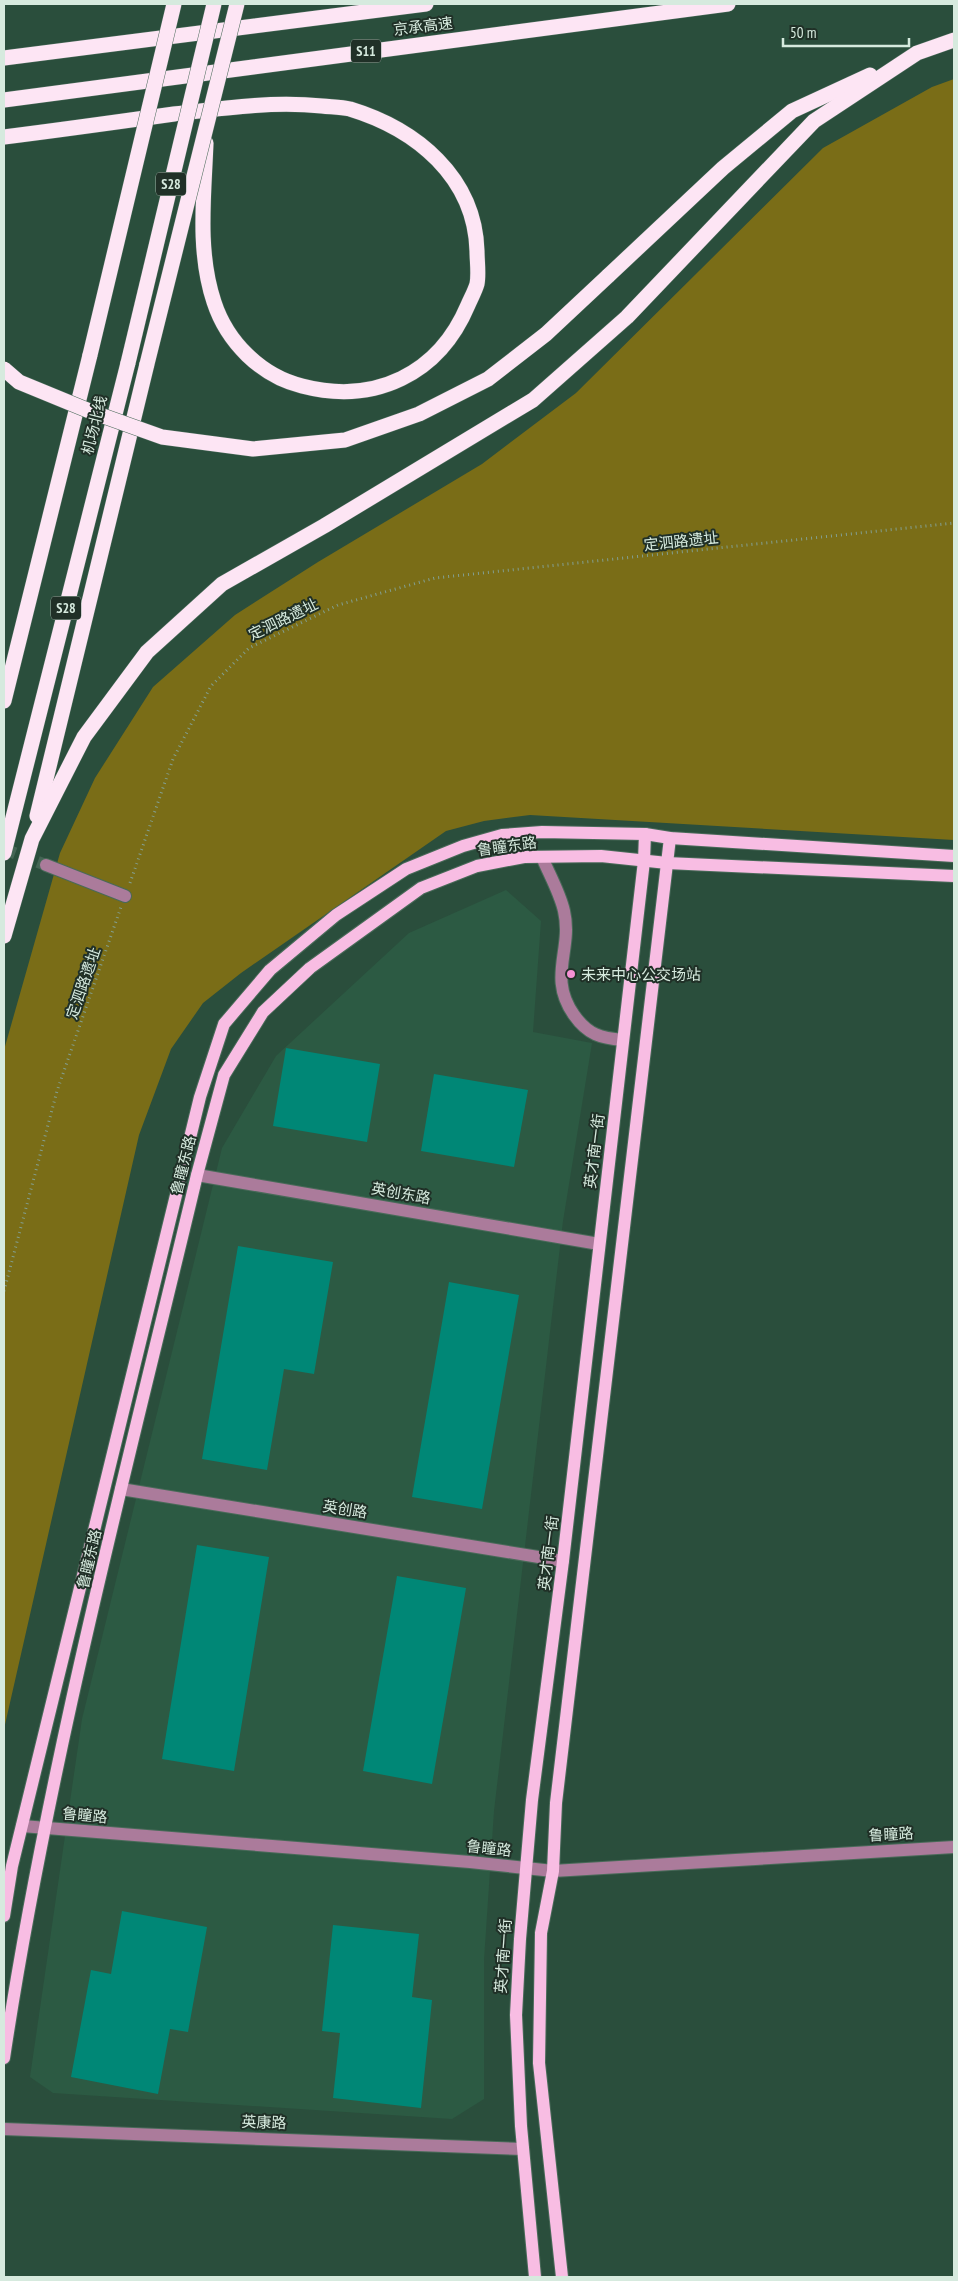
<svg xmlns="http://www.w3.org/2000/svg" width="958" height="2281" viewBox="0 0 958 2281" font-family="'PT Sans Narrow','Noto Sans SC',sans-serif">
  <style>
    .built { fill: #2c5a43 }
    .green { fill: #7a6d17 }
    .building { fill: #008776 }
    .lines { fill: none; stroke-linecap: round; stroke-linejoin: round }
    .minor-tunnel { stroke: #446554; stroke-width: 12; stroke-dasharray: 12 6; stroke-linecap: butt }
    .minor-casing { stroke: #496a59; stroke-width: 14 }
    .major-casing { stroke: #496a59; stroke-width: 14 }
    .highway-casing { stroke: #496a59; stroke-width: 16 }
    .path { stroke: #839f90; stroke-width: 3; stroke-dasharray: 1 4; stroke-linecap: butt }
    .minor { stroke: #ab7b9b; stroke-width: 12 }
    .major { stroke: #f8bde3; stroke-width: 12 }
    .highway { stroke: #fde5f4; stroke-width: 15 }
    .highway-bridge-casing { stroke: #496a59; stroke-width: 16; stroke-linecap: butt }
    .highway-bridge { stroke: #fde5f4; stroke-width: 15 }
    .poi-dot { fill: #f491d4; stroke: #203027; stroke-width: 2 }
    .labels { text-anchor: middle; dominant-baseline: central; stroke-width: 4; stroke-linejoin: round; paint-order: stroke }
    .shield { fill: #203027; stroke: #9fb2a7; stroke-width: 1 }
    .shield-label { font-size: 14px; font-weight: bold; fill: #d6eade }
    .street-label { font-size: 15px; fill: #d6eade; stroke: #203027 }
    .poi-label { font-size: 15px; fill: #d6eade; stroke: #203027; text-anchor: start }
  </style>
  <rect width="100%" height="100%" fill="#2a4e3c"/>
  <polygon class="built" points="506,890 541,921 533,1032 592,1043 563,1221 494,1811 484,1960 484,2099 452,2119 53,2093 30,2077 82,1719 222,1148 276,1056 409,933"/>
  <polygon class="green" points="954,79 954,840 530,815 484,821 446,831 241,973 203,1003 171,1049 139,1135 4,1729 4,1050 60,853 95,778 153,687 235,615 318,562 482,464 576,393 823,148 932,87"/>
  <g class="building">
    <polygon points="286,1048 380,1064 367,1142 273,1126"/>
    <polygon points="434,1074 528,1090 514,1167 421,1151"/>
    <polygon points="238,1246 333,1262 314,1374 284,1369 267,1470 202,1459"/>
    <polygon points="449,1282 519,1295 482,1509 412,1497"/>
    <polygon points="197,1545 269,1557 234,1771 162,1759"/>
    <polygon points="397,1576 466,1588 432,1784 363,1771"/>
    <polygon points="122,1911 207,1927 188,2032 170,2029 158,2094 71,2077 91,1970 111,1974"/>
    <polygon points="333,1925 419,1934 412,1997 432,2000 421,2108 333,2098 340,2033 322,2031"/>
  </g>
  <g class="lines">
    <polyline class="minor-tunnel" points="4,849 46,865"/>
    <g class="minor-casing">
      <g id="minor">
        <path d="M542,857C549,874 560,893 564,911C573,950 547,977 574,1015C588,1035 601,1038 623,1040"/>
        <polyline points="46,865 125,896"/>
        <polyline points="197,1175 599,1244"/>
        <polyline points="121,1489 563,1561"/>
        <polyline points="22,1826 470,1862 553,1871 954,1847"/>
        <polyline points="4,2129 523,2149"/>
      </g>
    </g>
    <g class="major-casing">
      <g id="major">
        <polyline points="4,1916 12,1866 200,1097 224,1024 270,970 336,915 406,869 463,846 502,835 542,832 645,834 670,838 954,856"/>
        <path d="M4,2058C49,1760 127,1468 197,1175L224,1075L263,1012L310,968L421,888L477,866L524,857L601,856L667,863L954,876"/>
        <polyline points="535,2277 521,2126 516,2015 520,1939 532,1800 563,1561 644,861 645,834"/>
        <polyline points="562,2277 539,2063 541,1933 553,1871 556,1803 670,838"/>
      </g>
    </g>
    <g class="highway-casing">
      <g id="highway">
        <polyline points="4,58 426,4"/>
        <polyline points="4,100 728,4"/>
        <path d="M4,137C60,130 117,122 174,114C224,108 272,101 322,106C331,107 341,107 350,109C416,129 475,177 477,251C477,261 479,274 477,284C475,291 471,298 468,305C439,374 375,405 302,386C261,376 227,342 214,302C197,251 204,196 206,143"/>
        <polyline points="608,276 723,168 792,111 870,75"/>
        <polyline points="4,701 90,355"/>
        <polyline points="37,816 147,364"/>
        <polyline points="4,853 128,363"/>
        <polyline points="4,936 32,839 84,737 147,652 222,584 324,526 533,400 627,317 814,121 917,53 954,40"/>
      </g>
    </g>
    <g class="path">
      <polyline points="130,883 173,759 211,686 249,648 338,605 435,578 954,523"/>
      <polyline points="4,1291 57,1091 121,907"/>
    </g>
    <use href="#minor" class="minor"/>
    <use href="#major" class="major"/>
    <use href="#highway" class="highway"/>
    <g class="highway-bridge-casing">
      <g id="highway-bridge">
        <polyline points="90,355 174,4"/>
        <polyline points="128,363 214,4"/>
        <polyline points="147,364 237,4"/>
        <polyline points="4,369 19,382 92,412 162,437 253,449 345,440 419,414 488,379 546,334 608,276"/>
      </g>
    </g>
    <use href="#highway-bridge" class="highway-bridge"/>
  </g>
  <circle class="poi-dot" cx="571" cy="974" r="5"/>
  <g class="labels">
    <g class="shield">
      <rect x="351" y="39.5" width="30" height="23" rx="4"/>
      <rect x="156" y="172.5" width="30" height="23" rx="4"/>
      <rect x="51" y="596.5" width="30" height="23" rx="4"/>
    </g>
    <g class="shield-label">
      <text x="366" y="51">S11</text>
      <text x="171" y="184">S28</text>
      <text x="66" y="608">S28</text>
    </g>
    <g class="street-label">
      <text transform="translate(423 26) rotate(-7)">京承高速</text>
      <text transform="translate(94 425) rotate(-76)">机场北线</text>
      <text transform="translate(681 541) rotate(-6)">定泗路遗址</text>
      <text transform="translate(283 619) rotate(-26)">定泗路遗址</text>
      <text transform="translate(507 846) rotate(-8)">鲁瞳东路</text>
      <text transform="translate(83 983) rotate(-71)">定泗路遗址</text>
      <text transform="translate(594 1151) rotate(-83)">英才南一街</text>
      <text transform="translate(183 1165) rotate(-76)">鲁瞳东路</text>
      <text transform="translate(401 1193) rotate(10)">英创东路</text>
      <text transform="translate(345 1509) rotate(9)">英创路</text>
      <text transform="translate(548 1553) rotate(-83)">英才南一街</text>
      <text transform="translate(89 1559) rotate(-77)">鲁瞳东路</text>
      <text transform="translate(85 1815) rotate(5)">鲁瞳路</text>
      <text transform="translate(891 1834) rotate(-3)">鲁瞳路</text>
      <text transform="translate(489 1848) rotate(6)">鲁瞳路</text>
      <text transform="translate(503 1956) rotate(-86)">英才南一街</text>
      <text transform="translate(264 2122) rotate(2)">英康路</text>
    </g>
    <g class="poi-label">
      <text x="581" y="974">未来中心公交场站</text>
    </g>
  </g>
  <rect width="958" height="2281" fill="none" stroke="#d6eade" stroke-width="10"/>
  <path d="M783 38v8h126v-8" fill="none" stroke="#d6eade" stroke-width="2.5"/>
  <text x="790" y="38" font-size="15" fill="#d6eade" stroke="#203027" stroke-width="4" paint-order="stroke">50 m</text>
</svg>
